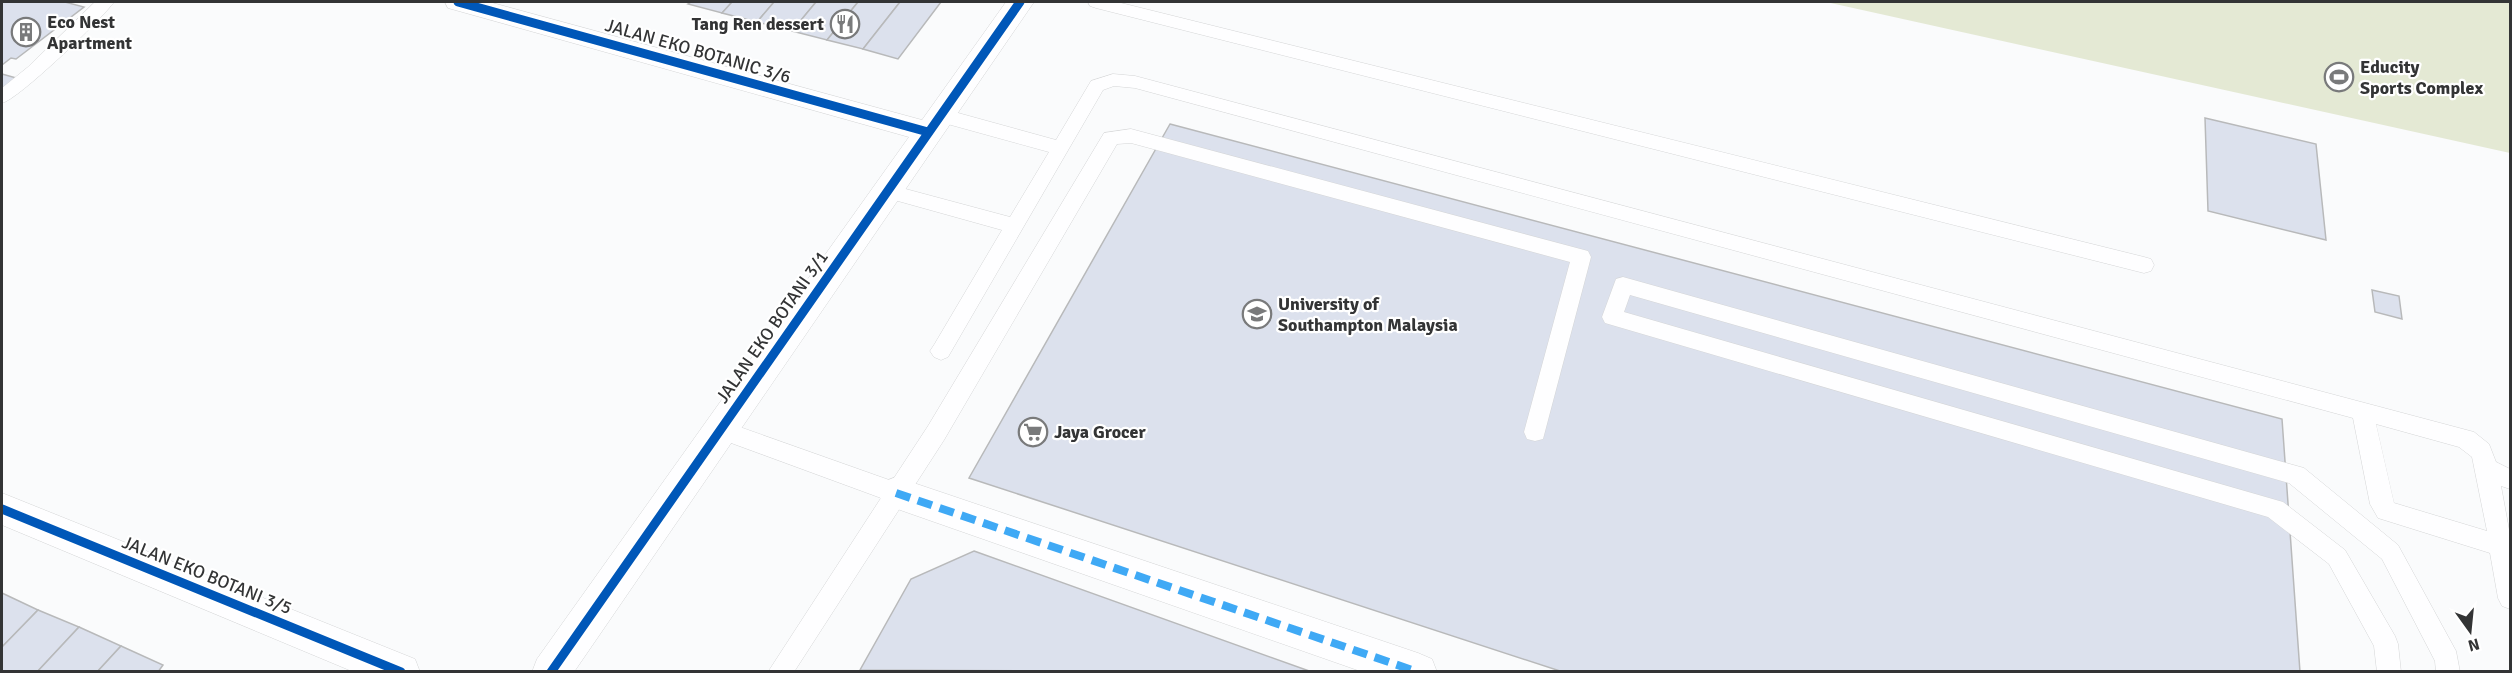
<svg xmlns="http://www.w3.org/2000/svg" width="2512" height="673" viewBox="0 0 2512 673" font-family="Signika,sans-serif">
  <style>
    .green { fill: #e4e9d4 }
    .building { fill: #dce1ed; stroke: #b8b9ba; stroke-width: 1.5 }
    .lines { fill: none; stroke-linecap: round; stroke-linejoin: round }
    .lane-casing { stroke: #d5d6d7; stroke-width: 1 }
    .street-casing { stroke: #d5d6d7; stroke-width: 1 }
    .lane { fill: #fefeff; fill-rule: evenodd }
    .street { fill: #fefeff; fill-rule: evenodd }
    .quiet { stroke: #3fa9f5; stroke-width: 8; stroke-dasharray: 15 8; stroke-linecap: butt }
    .cycleway-casing { stroke: #fff; stroke-width: 13 }
    .cycleway { stroke: #0057b8; stroke-width: 9 }
    .labels { text-anchor: middle; dominant-baseline: central; stroke-width: 4.5; stroke-linejoin: round; paint-order: stroke }
    .poi-label { font-size: 18px; font-weight: bold; fill: #333435; stroke: #fff; text-anchor: start }
    .street-label { font-size: 18px; fill: #333435; stroke: #fff }
  </style>
  <rect width="100%" height="100%" fill="#fafbfc"/>
  <polygon class="green" points="1826,2 2510,2 2510,153"/>
  <g class="building">
    <polygon points="2,2 65,2 84,7 16,59 11,58 2,65"/>
    <polygon points="691,2 732,2 722,13 688,4"/>
    <polygon points="732,2 774,2 757,22 722,13"/>
    <polygon points="774,2 816,2 792,31 757,22"/>
    <polygon points="816,2 858,2 827,40 792,31"/>
    <polygon points="858,2 900,2 863,49 827,40"/>
    <polygon points="900,2 941,2 898,59 863,49"/>
    <polygon points="2,74 20,79 2,94"/>
    <polygon points="2205,118 2316,144 2326,240 2208,211"/>
    <polygon points="1170,124 2282,419 2300,672 1563,672 969,478"/>
    <polygon points="2372,290 2399,296 2402,319 2375,312"/>
    <polygon points="974,551 1312,672 860,670 911,579"/>
    <polygon points="2,593 38,610 2,647"/>
    <polygon points="38,610 79,627 37,672 2,672 2,647"/>
    <polygon points="79,627 121,646 97,672 37,672"/>
    <polygon points="121,646 163,665 158,672 97,672"/>
  </g>
  <g class="lines">
    <g class="lane-casing">
      <g id="lane">
        <path d="M95,2H114C103,18 18,100 2,103V88L28,67Z"/>
        <polygon points="1088,2 1117,2 2144,257 2151,259 2154,265 2151,271 2144,273 1096,8 1090,6"/>
        <path d="M1113,74L1135,76L2474,432L2489,444L2496,462L2510,469V489L2501,486L2510,535V609L2502,606L2498,598L2490,553L2378,518L2370,504L2353,418L1135,88L1114,86L1103,90L948,357L941,360L934,357L930,351L934,345L1002,230L880,196L877,191L880,186L887,184L1010,217L1049,152L933,120L931,115L933,110L940,108L1056,140L1091,81ZM2376,424L2459,447L2472,457L2487,531L2394,503Z"/>
        <polygon points="1131,129 1588,251 1591,257 1543,439 1535,441 1527,439 1524,432 1570,262 1131,143 1117,144 944,440 794,672 768,672 881,498 712,436 709,429 712,422 720,420 892,481 928,426 1104,133"/>
        <polygon points="1623,277 2304,468 2398,545 2456,651 2460,672 2436,672 2435,661 2382,559 2289,483 1630,295 1624,312 2283,502 2345,550 2395,636 2398,644 2401,672 2377,672 2374,646 2329,564 2268,517 1605,323 1602,317 1616,279"/>
      </g>
    </g>
    <g class="street-casing">
      <g id="street">
        <polygon points="445,2 489,2 922,120 1006,2 1034,2 574,672 532,672 537,659 909,137 448,8"/>
        <polygon points="896,477 1418,653 1432,659 1437,672 1363,672 883,504 878,493 883,482"/>
        <polygon points="2,493 415,659 420,672 354,672 2,525"/>
      </g>
    </g>
    <use href="#lane" class="lane"/>
    <use href="#street" class="street"/>
    <polyline class="quiet" points="896,493 1418,672"/>
    <g class="cycleway-casing">
      <g id="cycleway">
        <polyline points="458,2 928,132"/>
        <polyline points="2,509 401,672"/>
        <polyline points="551,672 1020,2"/>
      </g>
    </g>
    <use href="#cycleway" class="cycleway"/>
  </g>
  <defs>
    <g id="restaurant-ring" transform="scale(1.5)"><circle r="9.5" fill="#fff" stroke="#797a7b" stroke-width="1.5"/><path d="M-5-6h1v4h1v-4h1v4h1v-4h1v5L-1.5 .5V6h-2V.5L-5-1ZM5-6V6H3V1.5H1.5Q1.5-4 5-6Z" fill="#797a7b"/></g>
    <g id="building-ring" transform="scale(1.5)"><circle r="9.5" fill="#fff" stroke="#797a7b" stroke-width="1.5"/><path d="M-4-6H4V6H1V3H-1V6H-4ZM-2.5-4.3h1.7v1.8h-1.7ZM.8-4.3h1.7v1.8H.8ZM-2.5-1h1.7V.8h-1.7ZM.8-1h1.7V.8H.8Z" fill="#797a7b"/></g>
    <g id="stadium-ring" transform="scale(1.5)"><circle r="9.5" fill="#fff" stroke="#797a7b" stroke-width="1.5"/><path d="M0-5a6.5 5 0 1 0 0 10a6.5 5 0 1 0 0-10ZM-3.5-1.8h7v3.6h-7Z" fill="#797a7b"/></g>
    <g id="university-ring" transform="scale(1.5)"><circle r="9.5" fill="#fff" stroke="#797a7b" stroke-width="1.5"/><path d="M0-5L7-2L0 1L-7-2ZM-4 1L0 2.5L4 1V4Q0 6-4 4Z" fill="#797a7b"/></g>
    <g id="supermarket-ring" transform="scale(1.5)"><circle r="9.5" fill="#fff" stroke="#797a7b" stroke-width="1.5"/><path d="M-6-5.5h2.5l.6 2H6L4.5 2H-2.5L-4.4-4H-6ZM-1.5 3.2a1.3 1.3 0 1 0 .1 0ZM3 3.2a1.3 1.3 0 1 0 .1 0Z" fill="#797a7b"/></g>
  </defs>
  <g fill-rule="evenodd">
    <use href="#restaurant-ring" x="845" y="24"/>
    <use href="#building-ring" x="26" y="32"/>
    <use href="#stadium-ring" x="2339" y="77"/>
    <use href="#university-ring" x="1257" y="314"/>
    <use href="#supermarket-ring" x="1033" y="432"/>
  </g>
  <g class="labels">
    <g class="poi-label">
      <text x="47" y="22">Eco Nest<tspan x="47" dy="21">Apartment</tspan></text>
      <text x="824" y="24" text-anchor="end">Tang Ren dessert</text>
      <text x="2360" y="67">Educity<tspan x="2360" dy="21">Sports Complex</tspan></text>
      <text x="1278" y="304">University of<tspan x="1278" dy="21">Southampton Malaysia</tspan></text>
      <text x="1054" y="432">Jaya Grocer</text>
    </g>
    <g class="street-label">
      <text transform="translate(698 51) rotate(16)">JALAN EKO BOTANIC 3/6</text>
      <text transform="translate(772 327) rotate(-55)">JALAN EKO BOTANI 3/1</text>
      <text transform="translate(207 575) rotate(22)">JALAN EKO BOTANI 3/5</text>
    </g>
  </g>
  <rect width="2512" height="673" fill="none" stroke="#333435" stroke-width="6"/>
  <g transform="translate(2470 631) rotate(165)" stroke="#ffffff" stroke-width="4.5" paint-order="stroke">
  <path d="M0-4.5L10 22L0 15L-10 22Z" fill="#333435"/>
  <text y="-9" font-size="16" font-weight="bold" text-anchor="middle" fill="#333435">N</text>
  </g>
</svg>
